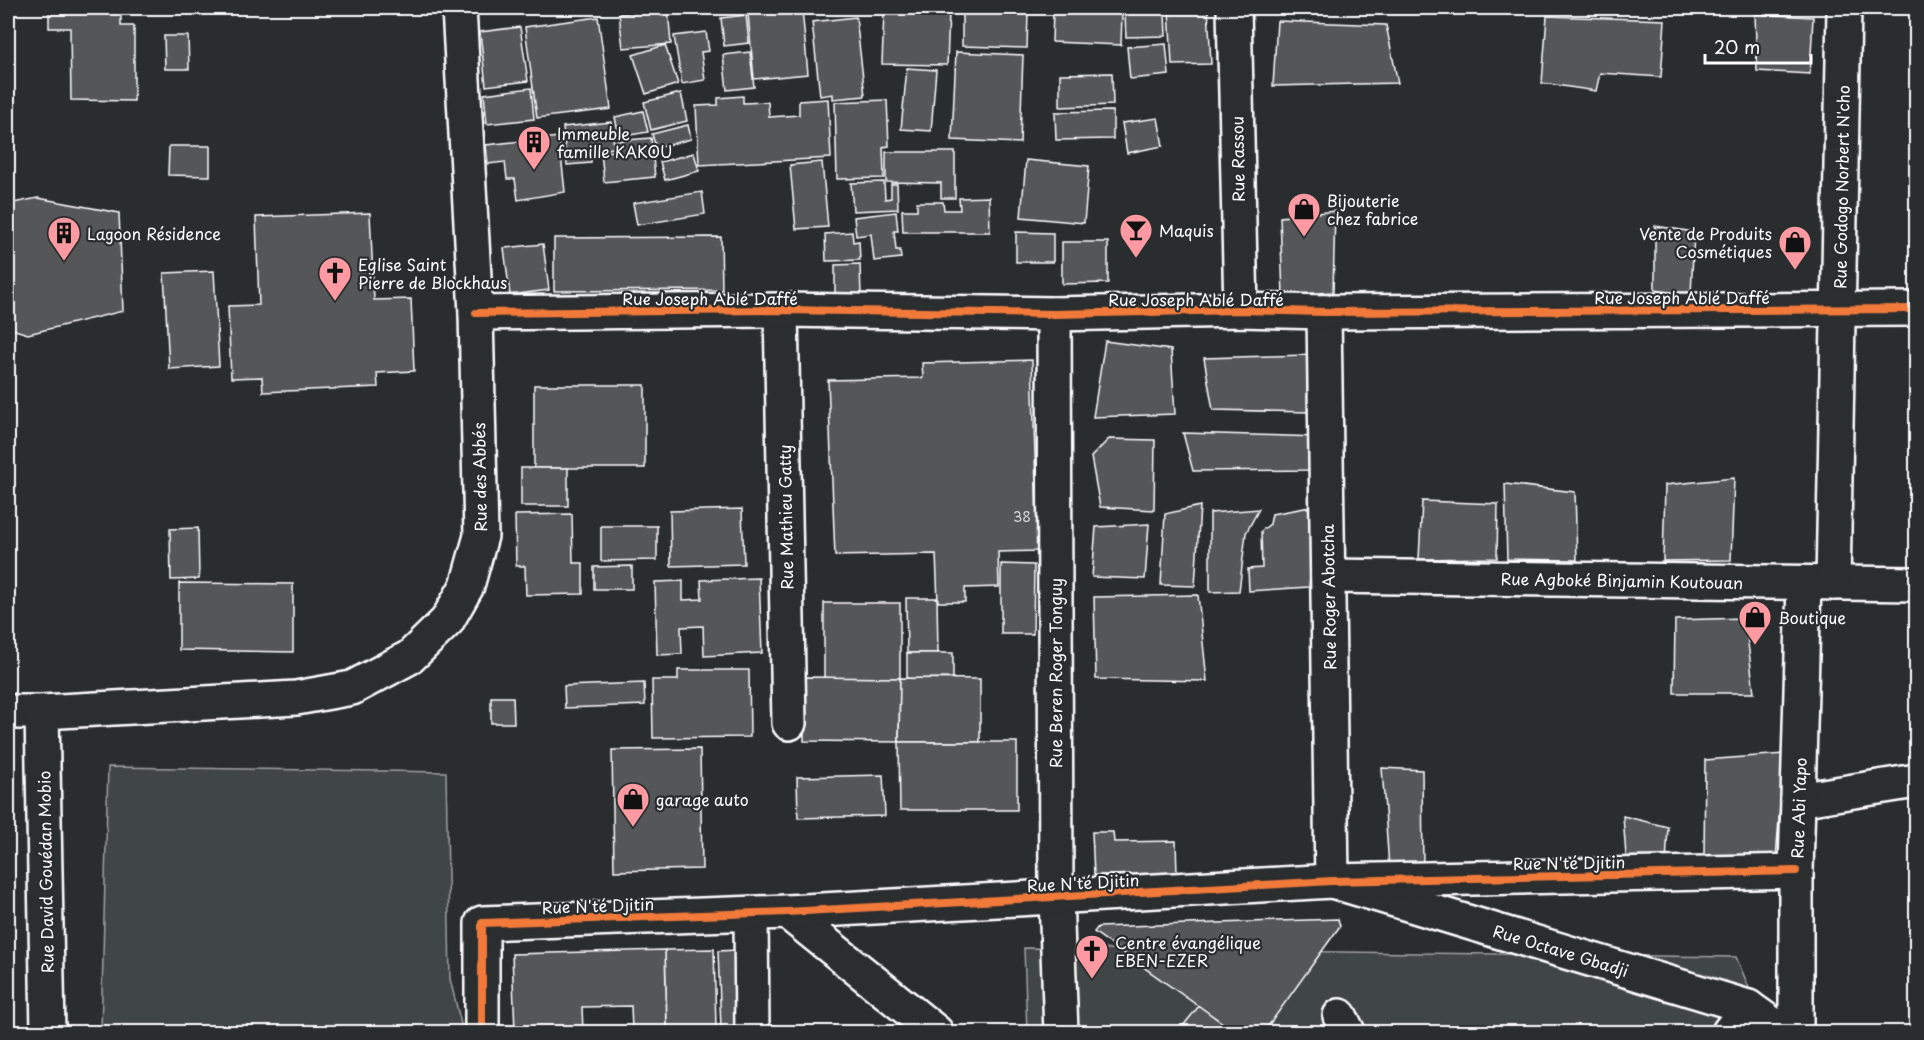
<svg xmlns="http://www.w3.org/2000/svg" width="1924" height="1040" viewBox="0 0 1924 1040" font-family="'Playpen Sans',sans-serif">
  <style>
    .green { fill: #414445; stroke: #a0a2a2; stroke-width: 1.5 }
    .building { fill: #555758; stroke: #fff; stroke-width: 1.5 }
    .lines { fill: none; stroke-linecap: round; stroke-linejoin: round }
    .street-casing { stroke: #fff; stroke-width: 38 }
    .street { stroke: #2a2d2e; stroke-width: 33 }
    .cycleway-casing { stroke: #2a2d2e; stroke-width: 11 }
    .cycleway { stroke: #f17a3a; stroke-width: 8 }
    .labels { text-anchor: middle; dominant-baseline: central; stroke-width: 4.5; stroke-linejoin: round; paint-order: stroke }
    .number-label { font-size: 14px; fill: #d4d5d5 }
    .poi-label { font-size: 16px; fill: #fff; stroke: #2a2d2e; text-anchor: start }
    .street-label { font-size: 16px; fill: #fff; stroke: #2a2d2e }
  </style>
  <rect width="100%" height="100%" fill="#2a2d2e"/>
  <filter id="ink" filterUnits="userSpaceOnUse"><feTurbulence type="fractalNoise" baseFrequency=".0167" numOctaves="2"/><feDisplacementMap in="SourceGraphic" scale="12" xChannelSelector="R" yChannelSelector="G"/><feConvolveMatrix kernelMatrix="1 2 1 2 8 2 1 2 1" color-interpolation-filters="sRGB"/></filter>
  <g filter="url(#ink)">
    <g class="green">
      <polygon points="108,767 446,772 450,979 463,1032 101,1032"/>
      <polygon points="1024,948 1736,957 1768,1032 1027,1032"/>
    </g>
    <g class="building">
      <polygon points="49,8 121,8 121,26 134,26 134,101 71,100 70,28 49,28"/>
      <polygon points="1208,8 1211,64 1172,65 1169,9"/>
      <polygon points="668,9 671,44 623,48 619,14"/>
      <polygon points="802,9 808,74 754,79 748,14"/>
      <polygon points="962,9 1028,12 1027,48 962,46"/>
      <polygon points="884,11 949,12 947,65 882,64"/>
      <polygon points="1053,11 1122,14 1121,45 1052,42"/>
      <polygon points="1165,12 1166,36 1126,37 1125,14"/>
      <polygon points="1755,14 1813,17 1810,74 1757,71"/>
      <polygon points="746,15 749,43 724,46 721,18"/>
      <polygon points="1547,16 1665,20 1661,77 1600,73 1596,91 1542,83"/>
      <polygon points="598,17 611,109 537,118 525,27"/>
      <polygon points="856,17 865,96 833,99 833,94 820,96 812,22"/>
      <polygon points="1277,21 1386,25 1398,83 1273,86"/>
      <polygon points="520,27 528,81 486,86 480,32"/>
      <polygon points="706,32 709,51 701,52 705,80 682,84 674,36"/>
      <polygon points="164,36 188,36 189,69 165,69"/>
      <polygon points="1166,44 1169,75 1130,79 1127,47"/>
      <polygon points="665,45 678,84 646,94 633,55"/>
      <polygon points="750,52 754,87 727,90 723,55"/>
      <polygon points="956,52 1023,55 1020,143 952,140"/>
      <polygon points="907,68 936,70 931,131 901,129"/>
      <polygon points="1112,73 1113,105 1060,107 1060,74"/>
      <polygon points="531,88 534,119 487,124 484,94"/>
      <polygon points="681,93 687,121 651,130 644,102"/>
      <polygon points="743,96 743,103 768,102 769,117 799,115 799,101 828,99 831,158 699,165 696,106 718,105 718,98"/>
      <polygon points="887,100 889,146 883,147 884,178 837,179 835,102"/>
      <polygon points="643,111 648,132 619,137 615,117"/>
      <polygon points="1113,111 1113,139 1056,140 1055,112"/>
      <polygon points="1158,118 1163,146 1127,153 1122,123"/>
      <polygon points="611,122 614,148 590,151 591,163 567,165 563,127"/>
      <polygon points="688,125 691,139 656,148 652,134"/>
      <polygon points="559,137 565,192 518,200 515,179 507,179 505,162 488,164 486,145"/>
      <polygon points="651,138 655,177 604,182 601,152 616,151 615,141"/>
      <polygon points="169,146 210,146 210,176 168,175"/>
      <polygon points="886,152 955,152 955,198 941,198 941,183 886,182"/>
      <polygon points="694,153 699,171 665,180 660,162"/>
      <polygon points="1026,160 1089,166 1084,223 1021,217"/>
      <polygon points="822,162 828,227 796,229 790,165"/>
      <polygon points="884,182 885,199 891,198 891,184 897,184 898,209 853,211 851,183"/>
      <polygon points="702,192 705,214 637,225 633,203"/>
      <polygon points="989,197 990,232 903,232 902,210 917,210 917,202 943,202 944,210 960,210 959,198"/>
      <polygon points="38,198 119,213 123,311 28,334 8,328 8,204"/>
      <polygon points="1335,211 1333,292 1283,295 1280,217"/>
      <polygon points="896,212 898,231 894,231 896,250 900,250 901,258 874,261 871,234 856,236 854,217"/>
      <polygon points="370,213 374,300 411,299 414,371 377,373 378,387 263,392 262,377 231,378 228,306 259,305 256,217"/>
      <polygon points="1655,226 1694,232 1691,295 1655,290"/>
      <polygon points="852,232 853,242 859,241 860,260 826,261 825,234"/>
      <polygon points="1016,232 1053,233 1053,262 1016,262"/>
      <polygon points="721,237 722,290 554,291 554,238"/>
      <polygon points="1062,242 1108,242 1108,283 1062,284"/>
      <polygon points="543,244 549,290 510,295 504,248"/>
      <polygon points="860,264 861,296 835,296 835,265"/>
      <polygon points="214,271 219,366 169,369 164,273"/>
      <polygon points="1105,341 1171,350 1175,414 1093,417"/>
      <polygon points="1309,355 1309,412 1213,410 1204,358"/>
      <polygon points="1032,360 1038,551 998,552 999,587 965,588 965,602 938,602 936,554 835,556 828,380 923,378 922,363"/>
      <rect x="534" y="385" width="111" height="83"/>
      <polygon points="1183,433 1319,437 1314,470 1193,471"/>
      <polygon points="1109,439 1155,440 1154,510 1100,507 1091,457"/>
      <rect x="521" y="468" width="47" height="38"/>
      <polygon points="1734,478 1731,560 1663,561 1665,485"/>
      <polygon points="1505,484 1575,492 1577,560 1507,559"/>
      <polygon points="1422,501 1498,504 1497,558 1419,559"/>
      <polygon points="1200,506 1195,586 1161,585 1165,514"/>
      <polygon points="1316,506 1309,587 1249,591 1248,569 1262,568 1261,531 1270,524 1272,514"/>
      <polygon points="742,509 744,564 671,566 670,511"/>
      <polygon points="1259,509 1246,533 1239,591 1210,592 1210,513"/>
      <polygon points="572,514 573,563 583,563 583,594 526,595 525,566 516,566 515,515"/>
      <polygon points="1149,524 1145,579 1092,577 1096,527"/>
      <polygon points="601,526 657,526 657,560 601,561"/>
      <polygon points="198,528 199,579 171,580 170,529"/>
      <polygon points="1001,564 1034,565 1033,634 1001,634"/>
      <polygon points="632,566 632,589 594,589 594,567"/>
      <polygon points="759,578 762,653 704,656 703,626 681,627 682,654 657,655 655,582 683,581 683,600 702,599 701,580"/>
      <polygon points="179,583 293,584 293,652 179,650"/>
      <polygon points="1198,595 1207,681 1096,679 1094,597"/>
      <polygon points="906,598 937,598 938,653 907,653"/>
      <rect x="824" y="603" width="76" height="75"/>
      <polygon points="1745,618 1754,693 1674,693 1675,620"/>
      <polygon points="907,653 953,653 953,678 907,679"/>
      <polygon points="678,670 749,670 750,737 653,738 652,680 678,680"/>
      <polygon points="804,677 900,678 899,742 804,741"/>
      <polygon points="900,678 980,679 980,742 899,742"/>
      <polygon points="644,683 645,705 565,708 564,686"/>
      <polygon points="491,697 513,697 514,723 491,723"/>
      <polygon points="899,742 1017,742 1017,810 900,810"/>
      <polygon points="700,749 702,869 614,871 612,750"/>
      <polygon points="1784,754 1776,858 1704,857 1705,760"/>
      <polygon points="1382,768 1422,770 1423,871 1389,867"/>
      <polygon points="883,775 885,816 798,818 797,777"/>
      <polygon points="1623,816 1668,827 1666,863 1627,869"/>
      <polygon points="1092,832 1113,832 1114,842 1176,841 1177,874 1094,875"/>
      <polygon points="1338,919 1340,926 1264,1032 1235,1032 1094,932 1098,927"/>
      <polygon points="714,949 716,1028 667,1029 665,950"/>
      <polygon points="665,950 667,1029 632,1030 631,1006 582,1007 583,1032 515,1032 512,954"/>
      <polygon points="737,950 740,1029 721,1029 718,951"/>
      <polygon points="1199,1006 1235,1032 1178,1032"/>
    </g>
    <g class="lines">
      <g class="street-casing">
        <g id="street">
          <polyline points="1234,8 1241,310"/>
          <polyline points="781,310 789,723"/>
          <polyline points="1324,312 1332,881 1748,1007 1783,1032"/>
          <polyline points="476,313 781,310 1054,314 1241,310 1324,312 1916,309"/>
          <polyline points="1054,314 1056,897 1061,1032"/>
          <polyline points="1328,576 1916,584"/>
          <polyline points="1833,583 1844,8"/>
          <polyline points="8,712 42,712 296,698 352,688 410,657 447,621 467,586 481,536 476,313 459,8"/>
          <polyline points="42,712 48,1032"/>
          <polyline points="1798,800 1916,781"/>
          <polyline points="787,912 936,1032"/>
          <polyline points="751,914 752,1032"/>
          <polyline points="1340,1016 1348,1032"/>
          <polyline points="482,1032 482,923 787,912 1332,881 1796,871"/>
          <polyline points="1729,1032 1748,1007"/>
          <polyline points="1796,1032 1796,871 1804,583"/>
        </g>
      </g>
      <use href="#street" class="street"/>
      <g class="cycleway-casing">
        <g id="cycleway">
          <polyline points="476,313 781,310 1054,314 1241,310 1324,312 1916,309"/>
          <polyline points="482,1032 482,923 787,912 1332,881 1796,871"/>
        </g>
      </g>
      <use href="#cycleway" class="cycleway"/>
    </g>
  </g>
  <defs>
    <g id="building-pin" transform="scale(1.725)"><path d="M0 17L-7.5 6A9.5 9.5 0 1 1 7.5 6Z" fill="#ff9aa2" stroke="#2a2d2e"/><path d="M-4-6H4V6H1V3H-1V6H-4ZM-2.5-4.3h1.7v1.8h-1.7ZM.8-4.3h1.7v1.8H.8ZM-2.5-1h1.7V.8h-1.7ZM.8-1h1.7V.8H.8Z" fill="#111"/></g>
    <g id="shop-pin" transform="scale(1.725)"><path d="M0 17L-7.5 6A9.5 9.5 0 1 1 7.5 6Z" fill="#ff9aa2" stroke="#2a2d2e"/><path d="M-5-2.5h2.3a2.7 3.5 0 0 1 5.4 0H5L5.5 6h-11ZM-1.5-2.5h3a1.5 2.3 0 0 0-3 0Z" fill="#111"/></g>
    <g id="bar-pin" transform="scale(1.725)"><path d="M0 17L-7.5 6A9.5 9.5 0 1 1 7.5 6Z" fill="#ff9aa2" stroke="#2a2d2e"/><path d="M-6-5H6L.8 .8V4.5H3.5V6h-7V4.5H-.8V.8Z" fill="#111"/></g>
    <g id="church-pin" transform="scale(1.725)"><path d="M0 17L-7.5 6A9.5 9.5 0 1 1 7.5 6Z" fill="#ff9aa2" stroke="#2a2d2e"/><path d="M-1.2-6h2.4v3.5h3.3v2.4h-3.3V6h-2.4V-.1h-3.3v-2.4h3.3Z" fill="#111"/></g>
  </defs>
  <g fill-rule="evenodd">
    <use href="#building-pin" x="534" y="142"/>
    <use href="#shop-pin" x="1304" y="209"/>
    <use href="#bar-pin" x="1136" y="230"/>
    <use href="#building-pin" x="64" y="233"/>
    <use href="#shop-pin" x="1795" y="242"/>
    <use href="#church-pin" x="335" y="273"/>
    <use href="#shop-pin" x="1755" y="617"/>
    <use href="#shop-pin" x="633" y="799"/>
    <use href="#church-pin" x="1092" y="951"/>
  </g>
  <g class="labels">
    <g class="number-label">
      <text x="1022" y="516">38</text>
    </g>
    <g class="poi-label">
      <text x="557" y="133">Immeuble<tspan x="557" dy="18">famille KAKOU</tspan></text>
      <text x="1327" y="200">Bijouterie<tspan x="1327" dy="18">chez fabrice</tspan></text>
      <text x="1159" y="230">Maquis</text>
      <text x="87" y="233">Lagoon Résidence</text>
      <text x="1772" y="233" text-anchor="end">Vente de Produits<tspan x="1772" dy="18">Cosmétiques</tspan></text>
      <text x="358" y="264">Eglise Saint<tspan x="358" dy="18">Pierre de Blockhaus</tspan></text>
      <text x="1778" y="617">Boutique</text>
      <text x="656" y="799">garage auto</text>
      <text x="1115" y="942">Centre évangélique<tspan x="1115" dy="18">EBEN-EZER</tspan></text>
    </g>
    <g class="street-label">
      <text transform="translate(1237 159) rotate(-91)">Rue Rassou</text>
      <text transform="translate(1841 187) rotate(-89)">Rue Godogo Norbert N'cho</text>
      <text x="1682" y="297">Rue Joseph Ablé Daffé</text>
      <text x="710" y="298">Rue Joseph Ablé Daffé</text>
      <text x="1196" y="299">Rue Joseph Ablé Daffé</text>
      <text transform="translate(479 477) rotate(-91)">Rue des Abbés</text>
      <text transform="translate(785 517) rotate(-91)">Rue Mathieu Gatty</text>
      <text transform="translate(1622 580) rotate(1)">Rue Agboké Binjamin Koutouan</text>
      <text transform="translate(1328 597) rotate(-91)">Rue Roger Abotcha</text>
      <text transform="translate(1055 673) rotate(-90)">Rue Beren Roger Tonguy</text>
      <text transform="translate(1798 808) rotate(-88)">Rue Abi Yapo</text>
      <text transform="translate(1569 862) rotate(-1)">Rue N'té Djitin</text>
      <text transform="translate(45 872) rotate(-91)">Rue David Gouédan Mobio</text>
      <text transform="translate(1083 882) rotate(-3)">Rue N'té Djitin</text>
      <text transform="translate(598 905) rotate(-2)">Rue N'té Djitin</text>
      <text transform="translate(1561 950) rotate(17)">Rue Octave Gbadji</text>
    </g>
  </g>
  <rect width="1924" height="1040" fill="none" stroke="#2a2d2e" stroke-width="30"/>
  <rect x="15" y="15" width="1894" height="1010" fill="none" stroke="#fff" stroke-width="2" filter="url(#ink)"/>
  <path d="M1705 54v9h106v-9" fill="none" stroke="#ffffff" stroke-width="3"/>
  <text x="1714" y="54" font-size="18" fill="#ffffff" stroke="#2a2d2e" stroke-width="4.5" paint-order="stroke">20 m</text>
</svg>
